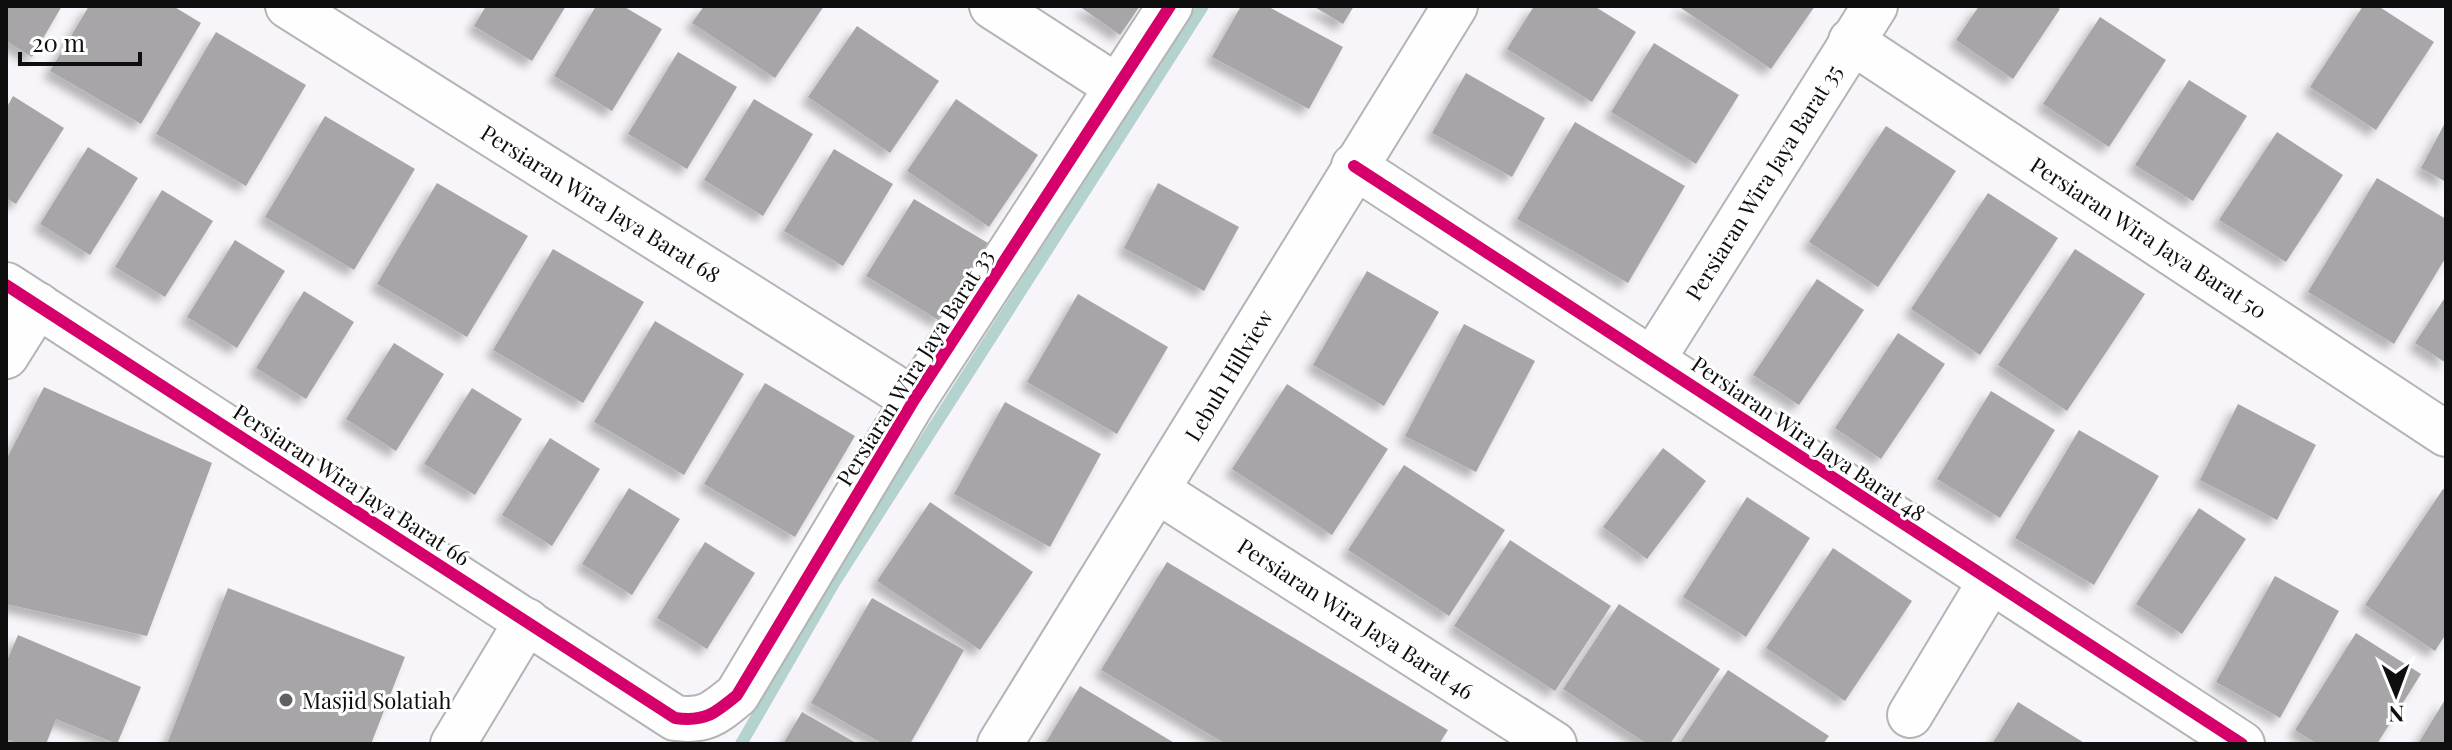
<svg xmlns="http://www.w3.org/2000/svg" width="2452" height="750" viewBox="0 0 2452 750" font-family="'Playfair Display',serif">
  <style>
    .lines { fill: none; stroke-linecap: round; stroke-linejoin: round }
    .stream { stroke: #b4d2ce; stroke-width: 12 }
    .building { fill: #a7a5a8; filter: url(#shadow) }
    .minor-casing { stroke: #b4b3b5; stroke-width: 48 }
    .minor { stroke: #fefefe; stroke-width: 44 }
    .cycleway-casing { stroke: #fff; stroke-width: 17 }
    .cycleway { stroke: #d6006c; stroke-width: 12 }
    .poi-dot { fill: #605f61; stroke: #fff; stroke-width: 3 }
    .labels { text-anchor: middle; dominant-baseline: central; stroke-width: 6; stroke-linejoin: round; paint-order: stroke }
    .street-label { font-size: 22px; fill: #0f0e0f; stroke: #fff }
    .poi-label { font-size: 22px; fill: #0f0e0f; stroke: #fff; text-anchor: start }
  </style>
  <defs>
    <filter id="shadow"><feDropShadow dx="-7" dy="7" stdDeviation="4" flood-color="#0004"/></filter>
  </defs>
  <rect width="100%" height="100%" fill="#f7f5f9"/>
  <g class="lines">
    <polyline class="stream" points="741,744 834,583 1203,6"/>
  </g>
  <g class="building">
    <polygon points="6,6 62,6 32,57 6,41"/>
    <polygon points="89,6 173,6 201,23 141,124 50,71"/>
    <polygon points="486,6 566,6 532,61 474,26"/>
    <polygon points="596,6 623,6 662,29 612,111 554,76"/>
    <polygon points="704,6 824,6 775,78 692,23"/>
    <polygon points="1079,6 1140,6 1120,35"/>
    <polygon points="1241,6 1267,6 1343,47 1309,109 1212,57"/>
    <polygon points="1313,6 1354,6 1343,24"/>
    <polygon points="1534,6 1594,6 1636,32 1592,102 1507,49"/>
    <polygon points="1678,6 1815,6 1771,69"/>
    <polygon points="1979,6 2055,6 2060,9 2013,79 1956,40"/>
    <polygon points="2363,6 2378,6 2434,42 2376,130 2310,87"/>
    <polygon points="2100,17 2166,60 2109,147 2043,104"/>
    <polygon points="857,26 939,81 890,153 808,97"/>
    <polygon points="216,32 306,85 246,186 156,134"/>
    <polygon points="1654,43 1739,95 1696,164 1611,112"/>
    <polygon points="678,52 737,87 687,169 628,134"/>
    <polygon points="1466,73 1545,118 1512,177 1432,133"/>
    <polygon points="2189,80 2247,116 2193,201 2135,165"/>
    <polygon points="13,96 64,128 16,204 6,198 6,109"/>
    <polygon points="754,99 813,134 763,216 704,180"/>
    <polygon points="956,99 1038,155 989,227 907,171"/>
    <polygon points="325,116 415,169 354,270 265,217"/>
    <polygon points="2446,121 2446,182 2421,168"/>
    <polygon points="1575,122 1685,186 1628,283 1517,219"/>
    <polygon points="1886,126 1956,171 1878,287 1809,242"/>
    <polygon points="2277,132 2343,175 2286,262 2219,220"/>
    <polygon points="88,147 138,178 90,255 40,224"/>
    <polygon points="834,149 893,184 843,266 784,231"/>
    <polygon points="2377,178 2446,219 2446,257 2394,344 2308,292"/>
    <polygon points="437,183 528,236 467,337 377,284"/>
    <polygon points="1158,183 1239,227 1204,291 1124,248"/>
    <polygon points="162,190 213,221 165,297 115,267"/>
    <polygon points="1988,193 2058,238 1980,355 1911,309"/>
    <polygon points="914,199 988,243 940,321 866,276"/>
    <polygon points="235,240 285,271 237,348 187,317"/>
    <polygon points="553,249 644,302 583,403 493,350"/>
    <polygon points="2075,249 2145,294 2067,411 1998,365"/>
    <polygon points="1367,271 1439,312 1384,406 1313,365"/>
    <polygon points="1817,279 1864,310 1799,405 1753,375"/>
    <polygon points="304,291 354,322 306,399 256,368"/>
    <polygon points="1078,294 1168,347 1117,434 1027,382"/>
    <polygon points="2446,296 2446,363 2415,343"/>
    <polygon points="655,321 744,374 684,475 594,422"/>
    <polygon points="1464,324 1535,361 1476,472 1405,436"/>
    <polygon points="1898,333 1945,364 1881,459 1835,428"/>
    <polygon points="394,343 444,374 396,451 346,419"/>
    <polygon points="765,383 855,436 795,537 704,484"/>
    <polygon points="1287,384 1388,449 1332,535 1232,469"/>
    <polygon points="44,387 212,463 147,636 6,604 6,460"/>
    <polygon points="472,388 522,419 475,495 424,464"/>
    <polygon points="1991,391 2055,430 2000,518 1937,479"/>
    <polygon points="1005,402 1101,454 1050,547 954,494"/>
    <polygon points="2238,404 2316,445 2277,520 2200,480"/>
    <polygon points="2079,430 2159,476 2094,585 2015,538"/>
    <polygon points="550,438 600,469 552,546 502,515"/>
    <polygon points="1663,448 1706,481 1647,559 1603,527"/>
    <polygon points="1404,465 1505,530 1449,616 1348,550"/>
    <polygon points="629,488 680,519 632,595 582,564"/>
    <polygon points="2443,489 2446,491 2446,634 2435,651 2365,605"/>
    <polygon points="1747,497 1810,538 1746,637 1683,597"/>
    <polygon points="930,502 1033,572 980,650 877,581"/>
    <polygon points="2199,508 2246,539 2182,634 2136,604"/>
    <polygon points="1510,540 1611,606 1555,691 1454,626"/>
    <polygon points="705,542 755,573 707,649 657,618"/>
    <polygon points="1833,548 1912,601 1845,701 1766,648"/>
    <polygon points="1167,562 1448,730 1439,744 1226,744 1101,670"/>
    <polygon points="2275,576 2339,611 2280,718 2216,682"/>
    <polygon points="228,588 405,657 371,744 167,744"/>
    <polygon points="872,598 964,650 910,744 883,744 811,703"/>
    <polygon points="1619,604 1720,669 1670,744 1647,744 1563,689"/>
    <polygon points="2356,633 2421,674 2377,744 2317,744 2295,730"/>
    <polygon points="18,635 141,687 117,744 56,719 46,744 19,744 6,739 6,663"/>
    <polygon points="1728,670 1829,736 1823,744 1679,744"/>
    <polygon points="1080,686 1176,744 1045,744"/>
    <polygon points="2446,698 2446,744 2418,744"/>
    <polygon points="2018,702 2086,744 1992,744"/>
    <polygon points="802,712 858,744 783,744"/>
  </g>
  <g class="lines">
    <g class="minor-casing">
      <g id="minor">
        <polyline points="288,6 914,400"/>
        <polyline points="992,6 1117,87"/>
        <polyline points="1851,41 2446,434"/>
        <polyline points="1354,166 2242,744"/>
        <path d="M6,285L675,718C705,722 714,714 737,695L914,400L1170,6"/>
        <polyline points="6,356 38,305"/>
        <polyline points="1653,359 1875,6"/>
        <polyline points="1158,491 1554,744"/>
        <polyline points="1910,715 1990,582"/>
        <polyline points="453,744 527,621"/>
        <polyline points="1000,744 1455,6"/>
      </g>
    </g>
    <use href="#minor" class="minor"/>
    <g class="cycleway-casing">
      <g id="cycleway">
        <polyline points="1354,166 2242,744"/>
        <path d="M6,285L675,718C705,722 714,714 737,695L914,400L1170,6"/>
      </g>
    </g>
    <use href="#cycleway" class="cycleway"/>
  </g>
  <circle class="poi-dot" cx="286" cy="700" r="8"/>
  <g class="labels">
    <g class="street-label">
      <text transform="translate(1763 182) rotate(-58)">Persiaran Wira Jaya Barat 35</text>
      <text transform="translate(601 203) rotate(32)">Persiaran Wira Jaya Barat 68</text>
      <text transform="translate(2149 237) rotate(33)">Persiaran Wira Jaya Barat 50</text>
      <text transform="translate(914 367) rotate(-58)">Persiaran Wira Jaya Barat 33</text>
      <text transform="translate(1228 375) rotate(-59)">Lebuh Hillview</text>
      <text transform="translate(1809 438) rotate(34)">Persiaran Wira Jaya Barat 48</text>
      <text transform="translate(352 484) rotate(33)">Persiaran Wira Jaya Barat 66</text>
      <text transform="translate(1356 618) rotate(33)">Persiaran Wira Jaya Barat 46</text>
    </g>
    <g class="poi-label">
      <text x="302" y="700">Masjid Solatiah</text>
    </g>
  </g>
  <rect width="2452" height="750" fill="none" stroke="#0f0e0f" stroke-width="16"/>
  <g transform="translate(2396 694) rotate(179)" stroke="#ffffff" stroke-width="6" paint-order="stroke">
  <path d="M0-6L14 30L0 20L-14 30Z" fill="#0f0e0f"/>
  <text y="-12" font-size="22" font-weight="bold" text-anchor="middle" fill="#0f0e0f">N</text>
  </g>
  <path d="M20 52v12h120v-12" fill="none" stroke="#0f0e0f" stroke-width="4"/>
  <text x="32" y="52" font-size="24" fill="#0f0e0f" stroke="#ffffff" stroke-width="6" paint-order="stroke">20 m</text>
</svg>
